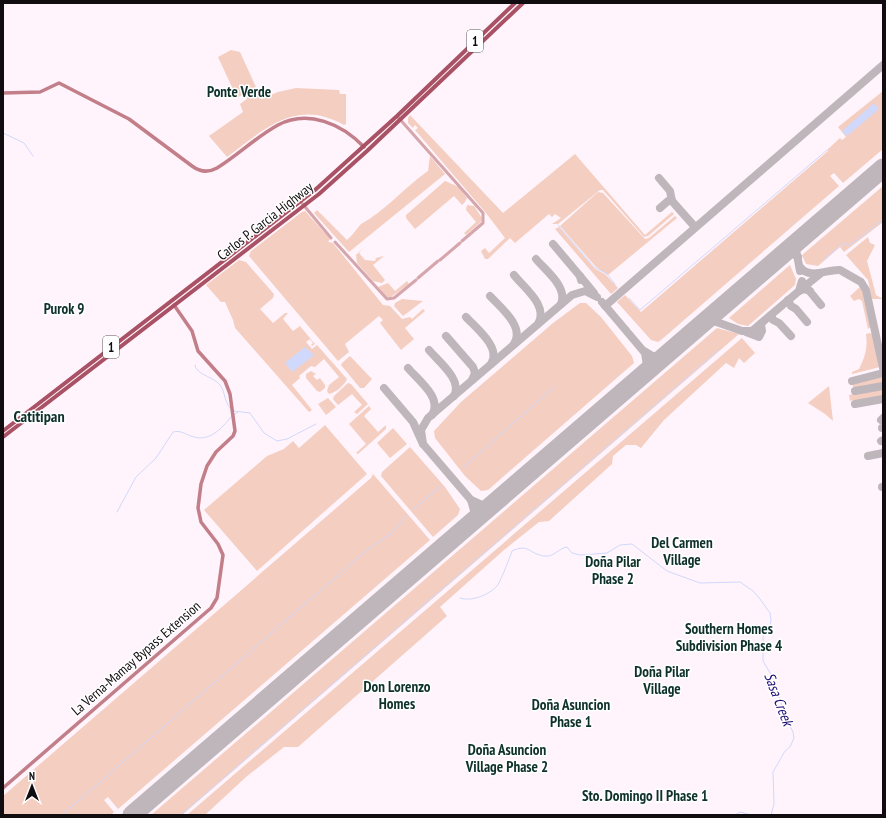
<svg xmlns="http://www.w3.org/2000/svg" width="886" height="818" viewBox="0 0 886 818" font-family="'PT Sans Narrow',sans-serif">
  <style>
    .green { fill: #f4cec1 }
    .water { fill: #d0d8fc }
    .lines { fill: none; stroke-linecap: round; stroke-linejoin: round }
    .stream { stroke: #d0d8fc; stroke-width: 1 }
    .taxiway { stroke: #bfb6bc; stroke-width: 8 }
    .runway { stroke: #bfb6bc; stroke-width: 19 }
    .tertiary { stroke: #d6a6ad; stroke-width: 3 }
    .secondary { stroke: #c27e89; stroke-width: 3.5 }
    .trunk { stroke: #aa5265; stroke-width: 4 }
    .labels { text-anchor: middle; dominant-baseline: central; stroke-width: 3; stroke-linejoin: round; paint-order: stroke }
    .shield { fill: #fff; stroke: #585557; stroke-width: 1 }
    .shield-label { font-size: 13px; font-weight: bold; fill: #110c0f }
    .street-label { font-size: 14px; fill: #110c0f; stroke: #fff }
    .neighbourhood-label { font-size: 15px; font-weight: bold; fill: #0f312c; stroke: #fff }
    .water-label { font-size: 15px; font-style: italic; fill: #1d1175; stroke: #fff }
    .quarter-label { font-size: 16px; font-weight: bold; fill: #0f312c; stroke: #fff }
  </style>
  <rect width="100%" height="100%" fill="#fff4fb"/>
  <g class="green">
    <path d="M231,50L240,52L256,87L249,91L251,96L258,92L261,99L278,92L296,88L339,90L340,94H346V124L344,125C295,98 265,129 227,157L209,136L243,112L240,104L247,99L245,93L237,98L218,57Z"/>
    <polygon points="883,91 883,149 843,183 834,173 830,176 839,186 661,340 658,342 651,340 617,302 625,295 641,312 828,151 827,150 840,138 842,140 846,137 838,127"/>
    <polygon points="410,115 503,213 575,154 645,235 672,212 674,214 648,236 644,237 603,190 600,190 558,224 552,224 561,218 555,214 552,217 549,214 515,243 510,238 488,259 485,259 481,251 485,248 489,253 505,238 486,213 415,130 418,128 415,125 413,128 408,123 408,118"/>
    <path d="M430,156L445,174L349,252L314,213L317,210L347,240C351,237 359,226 361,224C385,211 405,187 428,171Z"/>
    <polygon points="445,181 459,187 467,198 465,202 462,205 454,196 415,229 406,218 406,215"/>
    <polygon points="883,186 883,222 844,252 840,247 818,266 806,264 802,255"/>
    <polygon points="598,192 603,193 645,239 649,238 675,216 677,218 608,275 596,267 560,226"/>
    <polygon points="467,205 474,206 482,218 481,222 466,235 464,233 476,222 466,210"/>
    <polygon points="305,211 330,239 328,242 333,243 383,305 390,306 402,319 410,317 412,319 423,309 425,311 405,328 414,339 401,350 380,323 383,320 379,316 345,344 349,352 338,361 249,256 251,251 302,212"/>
    <polygon points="559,227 595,269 605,274 618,288 611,294 555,229"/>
    <polygon points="868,237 870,243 875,245 867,261 876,295 883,299 872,299 868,280 846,255"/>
    <polygon points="363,248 359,253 365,260 375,261 376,258 384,256 373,265 385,280 382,283 373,281 357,263 356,255"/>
    <path d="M239,260L246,262L274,294L273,298L260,309L273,323L285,313H288L283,319L293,331L300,326L315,344L312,346L311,345L313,343L310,339L306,342L312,349L317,345L347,379C345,385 335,393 329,394L327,391L329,385L339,377L324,359L315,367L311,366L299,376L300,378L292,385L312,410L309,412L235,328L233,320L225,302H221L206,285Z"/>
    <polygon points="790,265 796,279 795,285 748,326 738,324 729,318"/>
    <polygon points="407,281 409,284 391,297 387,297 378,287 388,283 395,291"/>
    <polygon points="860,287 865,294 872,326 868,329 862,301 859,299 854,301 850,296"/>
    <polygon points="402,299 423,301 403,316 394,306 395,303"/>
    <polygon points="580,303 586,303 601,317 632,356 634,363 488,490 481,491 465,476 435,438 434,431 461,402 553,323"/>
    <polygon points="717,328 739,334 182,815 151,815"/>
    <path d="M870,333L873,335L880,367L852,374V372L859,369C865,357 868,348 866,334Z"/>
    <polygon points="742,338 755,353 744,363 739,358 734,368 726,363 664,420 641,448 636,445 626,445 613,456 612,464 549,521 539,522 504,550 440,607 447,616 298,747 284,747 246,777 205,815 187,815"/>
    <polygon points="350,356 372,379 364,388 360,388 341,365 342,363"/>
    <polygon points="311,371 316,374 313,376 317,380 320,378 325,385 325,388 320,392 317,391 306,378 306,374"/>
    <polygon points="880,376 883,378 883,384 854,391 852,383"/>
    <polygon points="348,383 351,384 368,404 357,414 354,412 362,405 352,394 338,405 333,399 334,396"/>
    <polygon points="829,386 833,421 825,414 808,403"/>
    <polygon points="883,387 883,398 855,404 854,400 850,401 849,395"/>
    <polygon points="328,398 336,407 326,415 318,404"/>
    <polygon points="369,406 371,409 364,416 378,432 386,425 386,429 358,454 356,453 366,444 349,424"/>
    <polygon points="325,425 367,474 257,571 204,510 267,456 284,449 293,441 299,448"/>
    <polygon points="393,428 407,444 390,458 377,443"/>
    <polygon points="410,447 445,487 460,509 458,515 433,537 381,476 382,472"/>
    <polygon points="373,474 430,540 118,809 108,797 104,800 114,812 111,815 3,815 3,796 371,478"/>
  </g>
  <g class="water">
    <polygon points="874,103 879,109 847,136 842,131"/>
    <polygon points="305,347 313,354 313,356 292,372 286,364 286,362"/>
  </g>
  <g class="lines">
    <g class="stream">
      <polyline points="3,133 24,143 33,156"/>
      <polyline points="558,225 595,268 606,273 615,284"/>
      <polyline points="823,261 842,244 845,243 849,246 883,220"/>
      <polyline points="629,298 640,310 827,150"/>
      <path d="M195,365C195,373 211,377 217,382C226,389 223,400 230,408"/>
      <polyline points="234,411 250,413 264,433 277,441 287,439 316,424"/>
      <polyline points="234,415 238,412"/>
      <polyline points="464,467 554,387"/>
      <polyline points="414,509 441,486"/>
      <path d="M117,512L136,477L156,458L173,432C180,430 185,434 191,436C209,443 221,429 231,417"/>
      <path d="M460,598C471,602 489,595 497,586C500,583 510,557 512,551C529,543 529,554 544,556C553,558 559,548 567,547L572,553L580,555L607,553L620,545L632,544L667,571L700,583L740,582L753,591L760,599L770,613L771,621L769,629L763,637V661L772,676L786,718L793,732L794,738L790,747L785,751L773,772L774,804L771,815"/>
      <polyline points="62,815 367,550 393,532 406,516"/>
      <polyline points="181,815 719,350"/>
      <polyline points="735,815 740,812 751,815"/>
    </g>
    <g class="taxiway">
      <polyline points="659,178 670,191 672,201 695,227"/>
      <polyline points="660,208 668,201 672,201"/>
      <polyline points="553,244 580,276 581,280"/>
      <polyline points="795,244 800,271"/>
      <polyline points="785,253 792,253 798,257"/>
      <path d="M536,259C546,271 568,287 561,304"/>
      <path d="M800,267C810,280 827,269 840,270L861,282L866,290L883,368"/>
      <path d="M514,275C524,288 549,306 538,324"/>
      <polyline points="580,276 594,293"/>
      <polyline points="807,288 821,305"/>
      <polyline points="810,291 804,289 799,291 820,274"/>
      <path d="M490,296C501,308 525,327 514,344"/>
      <polyline points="788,300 791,306 796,309 807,322"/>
      <polyline points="602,302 645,353 647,366 642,376"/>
      <polyline points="605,306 883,65"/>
      <polyline points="771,315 773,320 779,323 791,336"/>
      <path d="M466,317C476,328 502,348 491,364"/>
      <polyline points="708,319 742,331 752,331 799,291 802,281"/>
      <polyline points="746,332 759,337 762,331 761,324"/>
      <polyline points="446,336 473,367 475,373 472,380"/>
      <path d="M429,350C438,361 463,380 454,396"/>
      <polyline points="644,351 654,357 667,355"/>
      <path d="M408,368C418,380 443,398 432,415"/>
      <polyline points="852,381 883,373"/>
      <polyline points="384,388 413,422 423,444 471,500 475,514 470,524"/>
      <polyline points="855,391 883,386"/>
      <polyline points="855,404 883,399"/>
      <polyline points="881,420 883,418"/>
      <polyline points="882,428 883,428"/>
      <polyline points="881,441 883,440"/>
      <polyline points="423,444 421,430 428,418 572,295 585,291 597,297"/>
      <polyline points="868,456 883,453"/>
      <polyline points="882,487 883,487"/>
      <polyline points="471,500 482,505 495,502"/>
    </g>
    <polyline class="runway" points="132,815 883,168"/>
    <g class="tertiary">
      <polyline points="397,116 483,213 483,223 462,241"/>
      <polyline points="301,202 331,238"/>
      <polyline points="335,242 387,299 394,298 416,280"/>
      <polyline points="440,260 460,243"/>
      <polyline points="418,278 438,261"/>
    </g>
    <g class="secondary">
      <path d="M3,93L40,92L59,83L129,119L192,166C200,172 208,173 217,168C238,155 256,137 278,125C308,109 342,124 364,147"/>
      <polyline points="3,788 211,608 217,598 223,555 218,544 201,522 198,508 201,484 207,466 216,452 233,436 235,431 230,394 225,381 198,351 192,331 174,305"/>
    </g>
    <g class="trunk">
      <polyline points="3,431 315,190 397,116 515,3"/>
      <polyline points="3,437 319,194 367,151 523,3"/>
    </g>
  </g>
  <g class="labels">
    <g class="shield">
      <rect x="467" y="30" width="16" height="22" rx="3"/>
      <rect x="103" y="336" width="16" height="22" rx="3"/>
    </g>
    <g class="shield-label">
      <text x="475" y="41">1</text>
      <text x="111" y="347">1</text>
    </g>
    <g class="street-label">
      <text transform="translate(265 221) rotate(-38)">Carlos P. Garcia Highway</text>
      <text transform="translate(136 658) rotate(-41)">La Verna-Mamay Bypass Extension</text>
    </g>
    <g class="neighbourhood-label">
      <text x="239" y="91">Ponte Verde</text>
      <text x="64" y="308">Purok 9</text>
      <text x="682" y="542">Del Carmen<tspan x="682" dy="17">Village</tspan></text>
      <text x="613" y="561">Doña Pilar<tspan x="613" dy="17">Phase 2</tspan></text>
      <text x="729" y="628">Southern Homes<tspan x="729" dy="17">Subdivision Phase 4</tspan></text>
      <text x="662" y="671">Doña Pilar<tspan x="662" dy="17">Village</tspan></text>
      <text x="397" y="686">Don Lorenzo<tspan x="397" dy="17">Homes</tspan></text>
      <text x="571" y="704">Doña Asuncion<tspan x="571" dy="17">Phase 1</tspan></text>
      <text x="507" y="749">Doña Asuncion<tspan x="507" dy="17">Village Phase 2</tspan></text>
      <text x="645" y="795">Sto. Domingo II Phase 1</text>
    </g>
    <g class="water-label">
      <text transform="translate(779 699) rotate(69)">Sasa Creek</text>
    </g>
    <g class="quarter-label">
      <text x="39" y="416">Catitipan</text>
    </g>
  </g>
  <rect width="886" height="818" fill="none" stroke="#110c0f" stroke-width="8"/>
  <g transform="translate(32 786)" stroke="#ffffff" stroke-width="3" paint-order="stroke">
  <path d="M0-3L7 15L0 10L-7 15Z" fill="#110c0f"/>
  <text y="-6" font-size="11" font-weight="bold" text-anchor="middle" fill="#110c0f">N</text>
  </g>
</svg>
